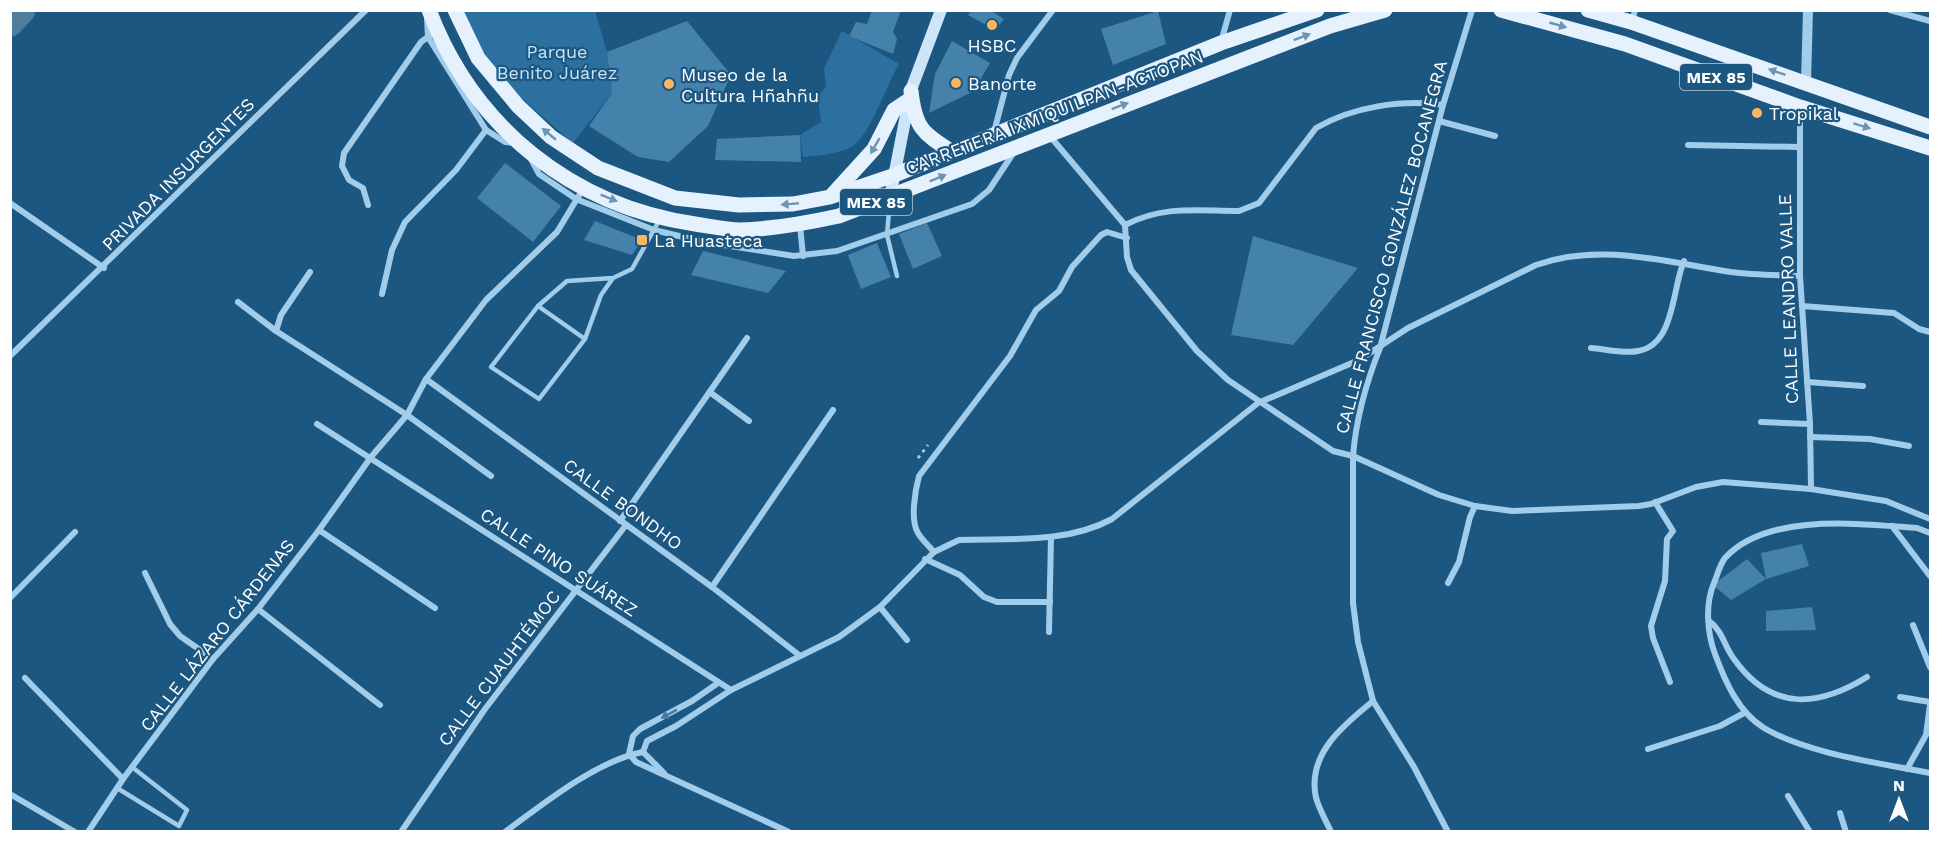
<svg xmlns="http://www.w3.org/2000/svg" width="1941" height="842" viewBox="0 0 1941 842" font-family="'Work Sans',sans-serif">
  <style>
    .green { fill: #2b709f }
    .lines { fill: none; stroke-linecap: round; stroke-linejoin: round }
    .river { stroke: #517d9c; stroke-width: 27 }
    .building { fill: #4481ab }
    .path { stroke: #a1ccea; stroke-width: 3; stroke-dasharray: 3 4.5; stroke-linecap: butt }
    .service { stroke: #a1ccea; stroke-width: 4.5 }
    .minor { stroke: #a1ccea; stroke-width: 6 }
    .tertiary { stroke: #a1ccea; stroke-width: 10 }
    .secondary { stroke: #cce5f8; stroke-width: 12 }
    .primary { stroke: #e5f2fe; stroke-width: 15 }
    .oneway { fill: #6c95b4 }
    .oneway2 { fill: #447aa1 }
    .poi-dot { fill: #fbb75e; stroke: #1c5782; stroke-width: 2 }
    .labels { text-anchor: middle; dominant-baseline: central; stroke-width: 4.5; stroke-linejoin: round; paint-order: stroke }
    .shield { fill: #1c5782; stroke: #bbcdda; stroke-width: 1.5 }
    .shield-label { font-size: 16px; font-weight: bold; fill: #fff }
    .poi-label { font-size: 18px; fill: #fff; stroke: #1c5782; text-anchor: start }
    .park-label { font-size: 18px; fill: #c5e3f8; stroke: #1c5782 }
    .street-label { font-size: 18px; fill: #fff; stroke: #1c5782 }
  </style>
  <rect width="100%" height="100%" fill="#1c5782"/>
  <g class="green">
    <path d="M457,11H595L607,52L612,93L573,143C535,109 471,61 457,11Z"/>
    <path d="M842,31L899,64C887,84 870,135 853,146C840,154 817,156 803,157L800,135L821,122L818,97L826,86L824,68Z"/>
  </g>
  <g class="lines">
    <polyline class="river" points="10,23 22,10"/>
  </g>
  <g class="building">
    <polygon points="872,10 901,10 893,32 897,39 893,54 849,36 856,22 867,24"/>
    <polygon points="972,10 990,10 1004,19 995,30 968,15"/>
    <polygon points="1158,11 1166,44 1113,65 1101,29"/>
    <polygon points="687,21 731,75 708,126 669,162 638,157 589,126 612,93 607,52"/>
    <polygon points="952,41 990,63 974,91 929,113 935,74"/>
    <polygon points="800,135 801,162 715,160 717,139"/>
    <polygon points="505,163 561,206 533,242 477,198"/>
    <polygon points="595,221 642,240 632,255 584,240"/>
    <polygon points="927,223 942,256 913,269 899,234"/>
    <polygon points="1253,236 1358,268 1293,345 1231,335"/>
    <polygon points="877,243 891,277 861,289 848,255"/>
    <polygon points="703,251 786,271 768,293 691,275"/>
    <polygon points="1802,544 1809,566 1766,579 1761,553"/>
    <polygon points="1747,559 1766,579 1731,600 1713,585"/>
    <polygon points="1812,607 1816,630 1766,631 1766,611"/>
  </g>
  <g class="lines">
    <polyline class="path" points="918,458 928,445"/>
    <g class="service">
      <polyline points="890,199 887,235 897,276"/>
      <polyline points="613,278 567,281 538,306 491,367 539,399 585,339 601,295 613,278 632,269 660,219"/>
      <polyline points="538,306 585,339"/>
      <polyline points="117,788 179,826 187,810 132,767"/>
    </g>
    <g class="minor">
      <polyline points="1890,10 1930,21"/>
      <polyline points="427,17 428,37 486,130 505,142 514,143"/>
      <polyline points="1632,22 1635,10"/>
      <polyline points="1221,42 1230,10"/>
      <polyline points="1800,109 1800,276 1810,424 1811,489"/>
      <polyline points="1439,121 1495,136"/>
      <polyline points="994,132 1009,75 1017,58 1053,10"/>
      <polyline points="1049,135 1125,225 1127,257 1131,270 1197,351 1228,380 1333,451 1353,456 1439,495 1475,506 1512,511 1639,506 1651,504 1696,487 1723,482 1811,489 1886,501 1930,519"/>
      <polyline points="1688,145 1799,147"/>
      <polyline points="531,159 539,174 576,199 654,230 704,242 794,256 837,251 972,204 989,190 1014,152"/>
      <polyline points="10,203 104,268"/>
      <polyline points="368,205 363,188 349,180 342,166 344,153 421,42 436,31"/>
      <polyline points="800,225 803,256"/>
      <path d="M1125,225C1164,205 1197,211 1239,211L1259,203L1316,128C1352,107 1402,99 1443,105"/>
      <polyline points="382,294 392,250 405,222 456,170 486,130"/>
      <polyline points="238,302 276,331 407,415 491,476"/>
      <polyline points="1802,306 1894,313 1919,329 1930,332"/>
      <polyline points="276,331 281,315 310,272"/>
      <path d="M1591,348C1605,349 1624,354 1638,351C1675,345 1672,288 1684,261"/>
      <polyline points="10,356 366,10"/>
      <polyline points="426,379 712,587 799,655"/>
      <polyline points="1807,382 1863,386"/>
      <polyline points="711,393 749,421"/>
      <polyline points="1761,422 1810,424"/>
      <polyline points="317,424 731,690"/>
      <polyline points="1810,437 1870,439 1909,446"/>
      <polyline points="1655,502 1673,531 1667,539 1665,581 1651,626 1653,638 1670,682"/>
      <polyline points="620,521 747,338"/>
      <polyline points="1892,526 1930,576"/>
      <polyline points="319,530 435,608"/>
      <path d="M1930,533L1917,528C1861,524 1767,512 1725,558C1720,564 1717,576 1714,583C1705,604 1707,633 1715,654C1725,681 1738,712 1764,728C1808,754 1880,763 1930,773"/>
      <path d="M934,552C929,546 922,540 918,533C910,520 915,491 919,476L1010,356L1036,310L1059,291L1072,267L1101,235L1107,232L1127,238"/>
      <polyline points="925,559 960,575 984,597 997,602 1050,602"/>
      <polyline points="145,573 170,624 180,636 213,659"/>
      <polyline points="1448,583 1459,562 1470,517 1475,506"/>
      <polyline points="712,587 833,410"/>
      <polyline points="10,598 75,532"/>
      <polyline points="880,607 907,640"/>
      <polyline points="258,609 380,705"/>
      <path d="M1709,621C1723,631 1724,646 1734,659C1771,711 1817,708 1867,677"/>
      <polyline points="1913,625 1930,667"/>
      <polyline points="1049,632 1051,537"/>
      <polyline points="25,678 123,779"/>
      <polyline points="718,683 692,701 640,729 633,736 629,754 636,762 789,832"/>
      <polyline points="1900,697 1930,702"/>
      <polyline points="1648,749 1720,726 1744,713"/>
      <path d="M643,752L647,741L676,726L731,690L839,637L880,607L934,552L959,540C1009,538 1066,544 1112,519L1258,403L1359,360L1408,328L1536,265C1600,242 1666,262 1731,272C1754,275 1777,275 1800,276"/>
      <polyline points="643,752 664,773"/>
      <polyline points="1907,769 1926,735 1930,705"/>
      <polyline points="10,794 75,832"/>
      <polyline points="1788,796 1810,832"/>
      <polyline points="1840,813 1846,832"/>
      <polyline points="88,832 123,779 213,659 258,609 319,530 371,457 407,415 426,379 486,300 557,232 583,189"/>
      <polyline points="401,832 485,709 626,525"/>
      <path d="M505,832C543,804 596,761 643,752"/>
      <path d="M1331,832C1326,820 1316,805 1315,792C1310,751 1345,724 1373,701"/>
      <path d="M1448,832L1414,767L1373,701L1358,642L1353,603V456C1356,419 1366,383 1380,348L1443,105L1472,10"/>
    </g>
    <polyline class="tertiary" points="1806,82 1808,10"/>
    <polyline class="secondary" points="890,197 911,90 941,10"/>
    <g class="primary">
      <path d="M429,10C473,127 572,206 695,224C710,226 725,230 740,230C774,229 807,223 839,216L1330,26L1385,10"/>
      <polyline points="455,10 478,58 518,106 551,137 598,168 675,198 739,205 793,204 830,197 892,176 1221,43 1317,10"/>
      <polyline points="1501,10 1625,44 1800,107 1930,148"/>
      <polyline points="1588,10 1631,22 1930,127"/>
      <path d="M911,91C915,127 922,133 951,151"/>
      <polyline points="833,194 874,149 894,110 909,100"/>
    </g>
  </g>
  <defs><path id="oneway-solid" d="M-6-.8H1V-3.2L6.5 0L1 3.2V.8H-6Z" transform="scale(1.5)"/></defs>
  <g class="oneway">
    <use href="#oneway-solid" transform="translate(1558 25) rotate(16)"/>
    <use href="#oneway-solid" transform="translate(1302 37) rotate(-21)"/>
    <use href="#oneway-solid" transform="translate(1777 72) rotate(-161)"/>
    <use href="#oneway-solid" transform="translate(1120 106) rotate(-21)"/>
    <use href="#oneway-solid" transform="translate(1862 126) rotate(17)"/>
    <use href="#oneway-solid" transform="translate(549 134) rotate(-140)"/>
    <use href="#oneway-solid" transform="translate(875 146) rotate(120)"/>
    <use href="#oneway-solid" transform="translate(938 178) rotate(-22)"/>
    <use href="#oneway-solid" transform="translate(609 198) rotate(22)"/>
    <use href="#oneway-solid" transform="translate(790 204) rotate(175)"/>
  </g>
  <use class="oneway2" href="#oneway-solid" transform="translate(669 714) rotate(151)"/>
  <g class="poi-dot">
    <circle cx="992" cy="25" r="6"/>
    <circle cx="956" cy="83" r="6"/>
    <circle cx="669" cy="84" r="6"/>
    <circle cx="1757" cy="113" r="6"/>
    <rect x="636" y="234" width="12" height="12" rx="3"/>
  </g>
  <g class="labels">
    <g class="shield">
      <rect x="1680" y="64" width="72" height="26" rx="4.5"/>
      <rect x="840" y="189" width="72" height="26" rx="4.5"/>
    </g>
    <g class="shield-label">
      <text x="1716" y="77">MEX 85</text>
      <text x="876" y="202">MEX 85</text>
    </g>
    <g class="poi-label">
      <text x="992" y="45" text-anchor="middle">HSBC</text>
      <text x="681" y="74">Museo de la<tspan x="681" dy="21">Cultura Hñahñu</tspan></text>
      <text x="968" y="83">Banorte</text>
      <text x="1769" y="113">Tropikal</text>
      <text x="654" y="240">La Huasteca</text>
    </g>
    <g class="park-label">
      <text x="557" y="51">Parque<tspan x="557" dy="21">Benito Juárez</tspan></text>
    </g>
    <g class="street-label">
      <text transform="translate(1054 112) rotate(-21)">CARRETERA IXMIQUILPAN-ACTOPAN</text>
      <text transform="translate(178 174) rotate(-45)">PRIVADA INSURGENTES</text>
      <text transform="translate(1391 247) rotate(-75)">CALLE FRANCISCO GONZÁLEZ BOCANEGRA</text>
      <text transform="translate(1788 299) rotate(-92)">CALLE LEANDRO VALLE</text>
      <text transform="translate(623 504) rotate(36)">CALLE BONDHO</text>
      <text transform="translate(559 562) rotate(33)">CALLE PINO SUÁREZ</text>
      <text transform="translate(217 635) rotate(-52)">CALLE LÁZARO CÁRDENAS</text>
      <text transform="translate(499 668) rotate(-53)">CALLE CUAUHTÉMOC</text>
    </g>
  </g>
  <rect width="1941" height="842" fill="none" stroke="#ffffff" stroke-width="24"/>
  <g transform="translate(1899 800)" stroke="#1c5782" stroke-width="4.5" paint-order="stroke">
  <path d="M0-4.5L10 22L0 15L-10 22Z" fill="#ffffff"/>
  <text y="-9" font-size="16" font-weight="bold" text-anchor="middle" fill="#ffffff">N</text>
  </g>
</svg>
